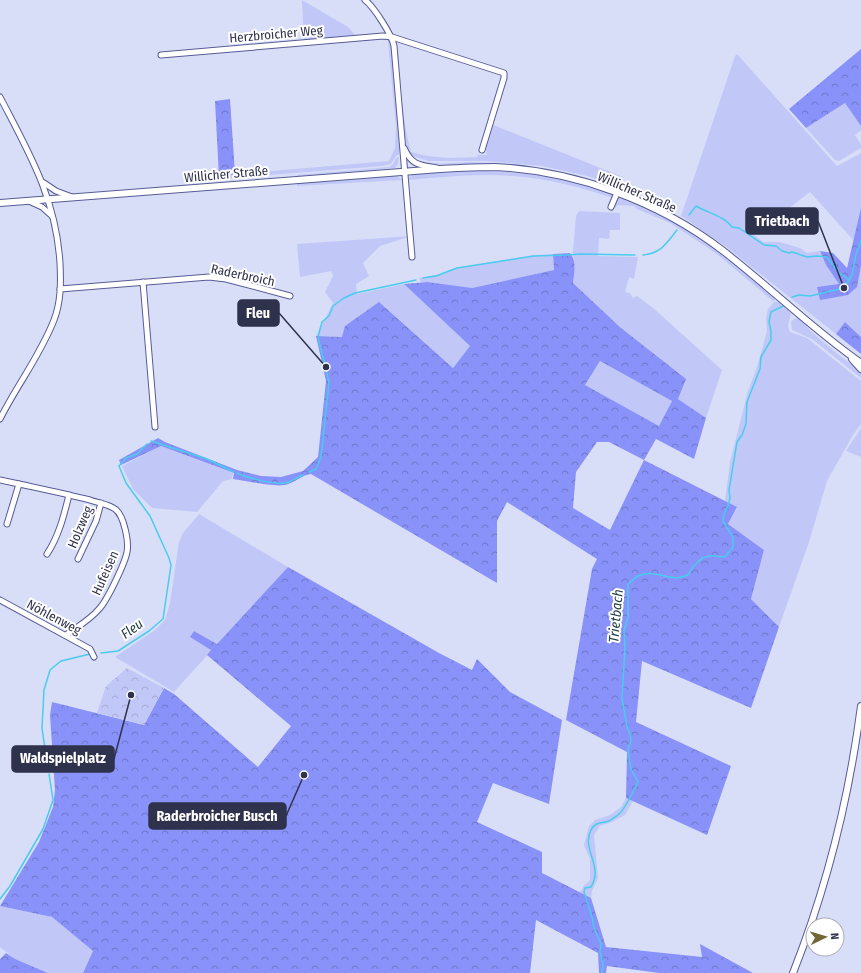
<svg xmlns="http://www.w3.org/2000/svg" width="861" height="973" viewBox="0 0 861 973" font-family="'Fira Sans Condensed',sans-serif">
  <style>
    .grass { fill: #c1c8f7 }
    .forest { fill: url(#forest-crowns); fill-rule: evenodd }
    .park { fill: url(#park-crowns) }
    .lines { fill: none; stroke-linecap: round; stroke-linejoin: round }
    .stream { stroke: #49cced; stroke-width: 1.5 }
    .minor-casing { stroke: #565c95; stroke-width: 7 }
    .major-casing { stroke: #565c95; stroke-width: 8 }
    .minor { stroke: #fff; stroke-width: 5 }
    .major { stroke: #fff; stroke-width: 6 }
    .labels { text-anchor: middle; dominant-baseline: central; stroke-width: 4; stroke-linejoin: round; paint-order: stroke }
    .street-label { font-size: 13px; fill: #2f324c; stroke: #fff }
    .water-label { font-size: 14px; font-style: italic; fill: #223e46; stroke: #fff }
    .leader { fill: none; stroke: #2f324c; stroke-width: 1.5 }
    .callout-dot { fill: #2f324c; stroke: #fff; stroke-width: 1.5 }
    .callout { fill: #2f324c; stroke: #2f324c; stroke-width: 1.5 }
    .callout-label { font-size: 14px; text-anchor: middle; font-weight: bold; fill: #fff }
  </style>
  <defs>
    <pattern id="forest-crowns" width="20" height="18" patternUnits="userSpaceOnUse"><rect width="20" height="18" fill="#8892f9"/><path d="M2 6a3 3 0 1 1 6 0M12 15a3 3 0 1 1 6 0" fill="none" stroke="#7078cc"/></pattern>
    <pattern id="park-crowns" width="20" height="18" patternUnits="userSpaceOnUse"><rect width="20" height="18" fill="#c1c8f7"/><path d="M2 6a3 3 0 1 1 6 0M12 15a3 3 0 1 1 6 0" fill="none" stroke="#a6acd5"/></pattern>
  </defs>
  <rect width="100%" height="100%" fill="#d9def8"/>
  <g class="grass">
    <polygon points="302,0 348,27 357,37 304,42"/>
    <polygon points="388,41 390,41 392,48 399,136 399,155 397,155 391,164 382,166 184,182 184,181 219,177 235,174 389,161 395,148 396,127"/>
    <path d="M398,48C400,82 402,118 411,152C434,159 453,158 477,157L478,155H487L485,145L491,124L623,177L619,186L587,176L542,166L486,161H429L409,155L404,133Z"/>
    <polygon points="737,54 837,166 861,153 861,208 854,241 810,192 754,235 763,242 780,242 800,248 807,253 820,251 826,265 839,284 857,286 861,266 861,337 845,322 836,334 725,246 681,216 735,56"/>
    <polygon points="845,103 861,126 861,130 855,135 861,144 861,148 839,161 835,160 806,128"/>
    <polygon points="399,157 398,164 395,168 297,176 297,175 389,167 393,164 396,158"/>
    <path d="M413,158C429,166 450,163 468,162C481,162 495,163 508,164C545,167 581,175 616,187L614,188C566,172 517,164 467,164C456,164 426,166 418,162C416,161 415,159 413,158Z"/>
    <path d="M473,171C518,171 571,175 613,194V198C580,187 546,178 512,176C477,173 442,177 408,180L411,175L415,174Z"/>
    <polygon points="397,176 402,180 297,186 297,182"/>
    <polygon points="620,196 646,208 684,228 721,254 768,292 775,299 774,302 779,302 791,313 788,326 790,332 807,338 812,342 861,381 861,424 853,435 827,481 809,542 779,627 751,599 764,550 728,524 737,508 725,501 730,462 748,391 756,370 767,331 766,319 768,309 774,302 718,255 699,242 670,223 637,209 634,206 618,205 615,208 613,206 618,197"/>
    <polygon points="579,211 620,213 620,230 610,230 609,239 599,238 598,256 638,257 634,279 629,277 625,292 630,293 633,298 637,296 653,308 722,370 706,418 678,399 621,328 573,283 574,265 573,251 576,216"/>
    <polygon points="411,236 380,246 363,263 369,276 356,284 357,294 404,284 470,346 453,368 379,302 342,337 316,336 333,303 325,292 333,276 331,271 300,277 297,244"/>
    <polygon points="553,254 554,270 472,288 421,282 419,278 440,274 455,268 534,255"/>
    <path d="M798,318C805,322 808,329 814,334C829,347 845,360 861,372V378L812,339L792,330L791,322L794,319Z"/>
    <polygon points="600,361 672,401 659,426 585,385"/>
    <polygon points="861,428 861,457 846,451"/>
    <polygon points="161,446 233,473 232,479 223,481 197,512 152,508 133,489 122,466"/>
    <polygon points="199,514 288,567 217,644 194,631 191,637 212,650 174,692 115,657 155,630 165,620 170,603 179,542 183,533"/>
    <polygon points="626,798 633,801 625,815 612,822 600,826 594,835 598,878 592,891 591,898 580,893 584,885 590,880 590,859 584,845 589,826 595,820 610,815 621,807"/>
    <polygon points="0,906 52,917 93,951 83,973 48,973 15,959 0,947"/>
  </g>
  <g class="forest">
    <polygon points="861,49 861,126 845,103 806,128 789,109"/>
    <polygon points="230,99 235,174 219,177 215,101"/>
    <polygon points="861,208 861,266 857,287 848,295 820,300 817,287 839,284 826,265 820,251 833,253 847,268"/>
    <path d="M570,253C577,261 574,274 573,283L621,328L686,379L678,399L706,418L694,459L656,439L644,460L737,507L728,524L764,550L751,599L779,627L751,708L642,661L636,722L731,766L707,835L626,798L627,752L566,720L592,569L597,559L507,502L497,521V583L311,474C302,475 294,483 285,485C272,487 247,481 233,479L234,473L161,446L121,465L119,460L158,438L165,442L237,470L261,476L281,477L303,471L318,457L326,381L316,336L342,337L345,326L379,302L453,368L470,346L404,284L427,282L472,288L554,270L553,254ZM600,361L672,401L659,426L585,385ZM597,442H609L644,460L610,530L573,508L576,472Z"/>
    <polygon points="845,322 861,337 861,354 836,334"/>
    <polygon points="288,567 439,653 472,670 477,659 510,692 562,720 549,804 493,783 477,822 542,852 542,873 591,898 606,947 702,957 700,944 753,973 659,973 607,966 606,973 599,973 598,953 536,920 530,973 83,973 93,951 52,917 0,906 39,842 53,807 55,790 50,715 52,702 144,725 164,688 174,694 258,767 291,726 207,655 211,650 190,637 194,631 217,644"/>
    <polygon points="6,953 15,959 48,973 0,973 0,959"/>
  </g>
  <polygon class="park" points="127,668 164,688 144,725 97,713 106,686"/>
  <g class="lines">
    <g class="stream">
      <path d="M689,215L696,206C708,213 724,216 732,227L739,228L764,245L776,246L782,251L789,253L792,252L807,257L817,256L827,257L838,272L849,280"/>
      <path d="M643,255C661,253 666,244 677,230"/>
      <polyline points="423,278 436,276 457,268 534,256 568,255 580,254 635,255"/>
      <polyline points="792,297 799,295 810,296 844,288 852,275 856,254 861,241"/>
      <polyline points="151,441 207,459 234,472"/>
      <polyline points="309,472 316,469 321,457 329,382 318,337 322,322 329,316 333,306 344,298 355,293 416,280"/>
      <path d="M237,473C248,478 274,485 286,483C292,481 298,477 303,475"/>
      <polyline points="101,653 118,651 149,631 163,619 171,565 169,558 150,516 126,483 119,466 126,458 137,454 147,444"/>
      <polyline points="48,770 42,728 44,690 50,670 61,661 90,654"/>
      <polyline points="0,899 10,886 43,829 53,800 49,774"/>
      <path d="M602,973L603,964L600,952L601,944L594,928L592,917L584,892L585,888L591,887C604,866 581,849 591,830C596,821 601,824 609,821C612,819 617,816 619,814C625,809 634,790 638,782L631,769L628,750L631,741L630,734L627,727L622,698L625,648L624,630L628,618V584C631,582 634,578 638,576C656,567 671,585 689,574C691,569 693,566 697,563C706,553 713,556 725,557L733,547V537L723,521L724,514L728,506L730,498L729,490L737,442L742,435L746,424L747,402L760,369L761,357L771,340V331L769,322L771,312L783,306"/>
    </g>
    <g class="minor-casing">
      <g id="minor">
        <path d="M365,0C374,7 392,35 394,46L412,257"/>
        <polyline points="161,55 383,36 392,37 504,73 504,78 482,150"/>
        <path d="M0,97C29,153 56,198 60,263C61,283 61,302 54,320C40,356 17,385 0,419"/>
        <path d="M404,148C412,166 420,165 437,168"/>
        <polyline points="44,183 56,191 72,197"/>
        <polyline points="29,201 42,207 52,216"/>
        <polyline points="611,207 617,193"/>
        <polyline points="143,282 155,427"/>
        <polyline points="60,289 209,277 226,279 290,296"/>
        <polyline points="0,480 19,484 7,524"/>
        <path d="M19,484C42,489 66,494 90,500C98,503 108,504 115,509C124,515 129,542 127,552C125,563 107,601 99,609C90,620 77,627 66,635"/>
        <path d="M47,554C59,536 64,515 69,495"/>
        <polyline points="78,559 96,521 101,503"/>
        <polyline points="0,600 90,649 94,657"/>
      </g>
    </g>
    <g class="major-casing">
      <g id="major">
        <path d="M0,203L440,169C458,168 476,167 495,167C576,171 658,201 722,250C770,287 812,329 861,363"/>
        <polyline points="852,359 861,369"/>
        <path d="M793,973C827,887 849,798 861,706"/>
      </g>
    </g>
    <use href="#minor" class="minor"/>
    <use href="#major" class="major"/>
  </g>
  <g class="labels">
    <g class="street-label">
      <text transform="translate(276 34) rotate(-5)">Herzbroicher Weg</text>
      <text transform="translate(226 174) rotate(-5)">Willicher Straße</text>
      <text transform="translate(637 192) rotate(23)">Willicher Straße</text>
      <text transform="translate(243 275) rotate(12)">Raderbroich</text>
      <text transform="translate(80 527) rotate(-67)">Holzweg</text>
      <text transform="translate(105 573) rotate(-66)">Hufeisen</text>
      <text transform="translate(54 617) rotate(28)">Nöhlenweg</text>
    </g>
    <g class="water-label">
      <text transform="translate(616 616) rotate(-85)">Trietbach</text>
      <text transform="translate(132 629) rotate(-36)">Fleu</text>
    </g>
  </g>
  <path class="leader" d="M844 288L818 221M326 367L279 313M131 695L114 759M304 775L286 816"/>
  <g class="callout-dot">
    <circle cx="844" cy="288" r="4"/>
    <circle cx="326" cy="367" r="4"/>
    <circle cx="131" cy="695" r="4"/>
    <circle cx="304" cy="775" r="4"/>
  </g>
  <g class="callout">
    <rect x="746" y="208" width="72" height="26" rx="4"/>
    <rect x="238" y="300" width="41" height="26" rx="4"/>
    <rect x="12" y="746" width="102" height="26" rx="4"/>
    <rect x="149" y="803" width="137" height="26" rx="4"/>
  </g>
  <g class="callout-label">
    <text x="782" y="226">Trietbach</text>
    <text x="258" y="318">Fleu</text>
    <text x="63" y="763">Waldspielplatz</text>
    <text x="217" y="821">Raderbroicher Busch</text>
  </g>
  <g transform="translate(825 937) rotate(85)"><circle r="19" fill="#ffffff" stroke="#acadb7"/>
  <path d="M0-3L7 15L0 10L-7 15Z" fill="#726734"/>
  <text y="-6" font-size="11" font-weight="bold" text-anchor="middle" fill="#2f324c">N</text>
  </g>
</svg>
